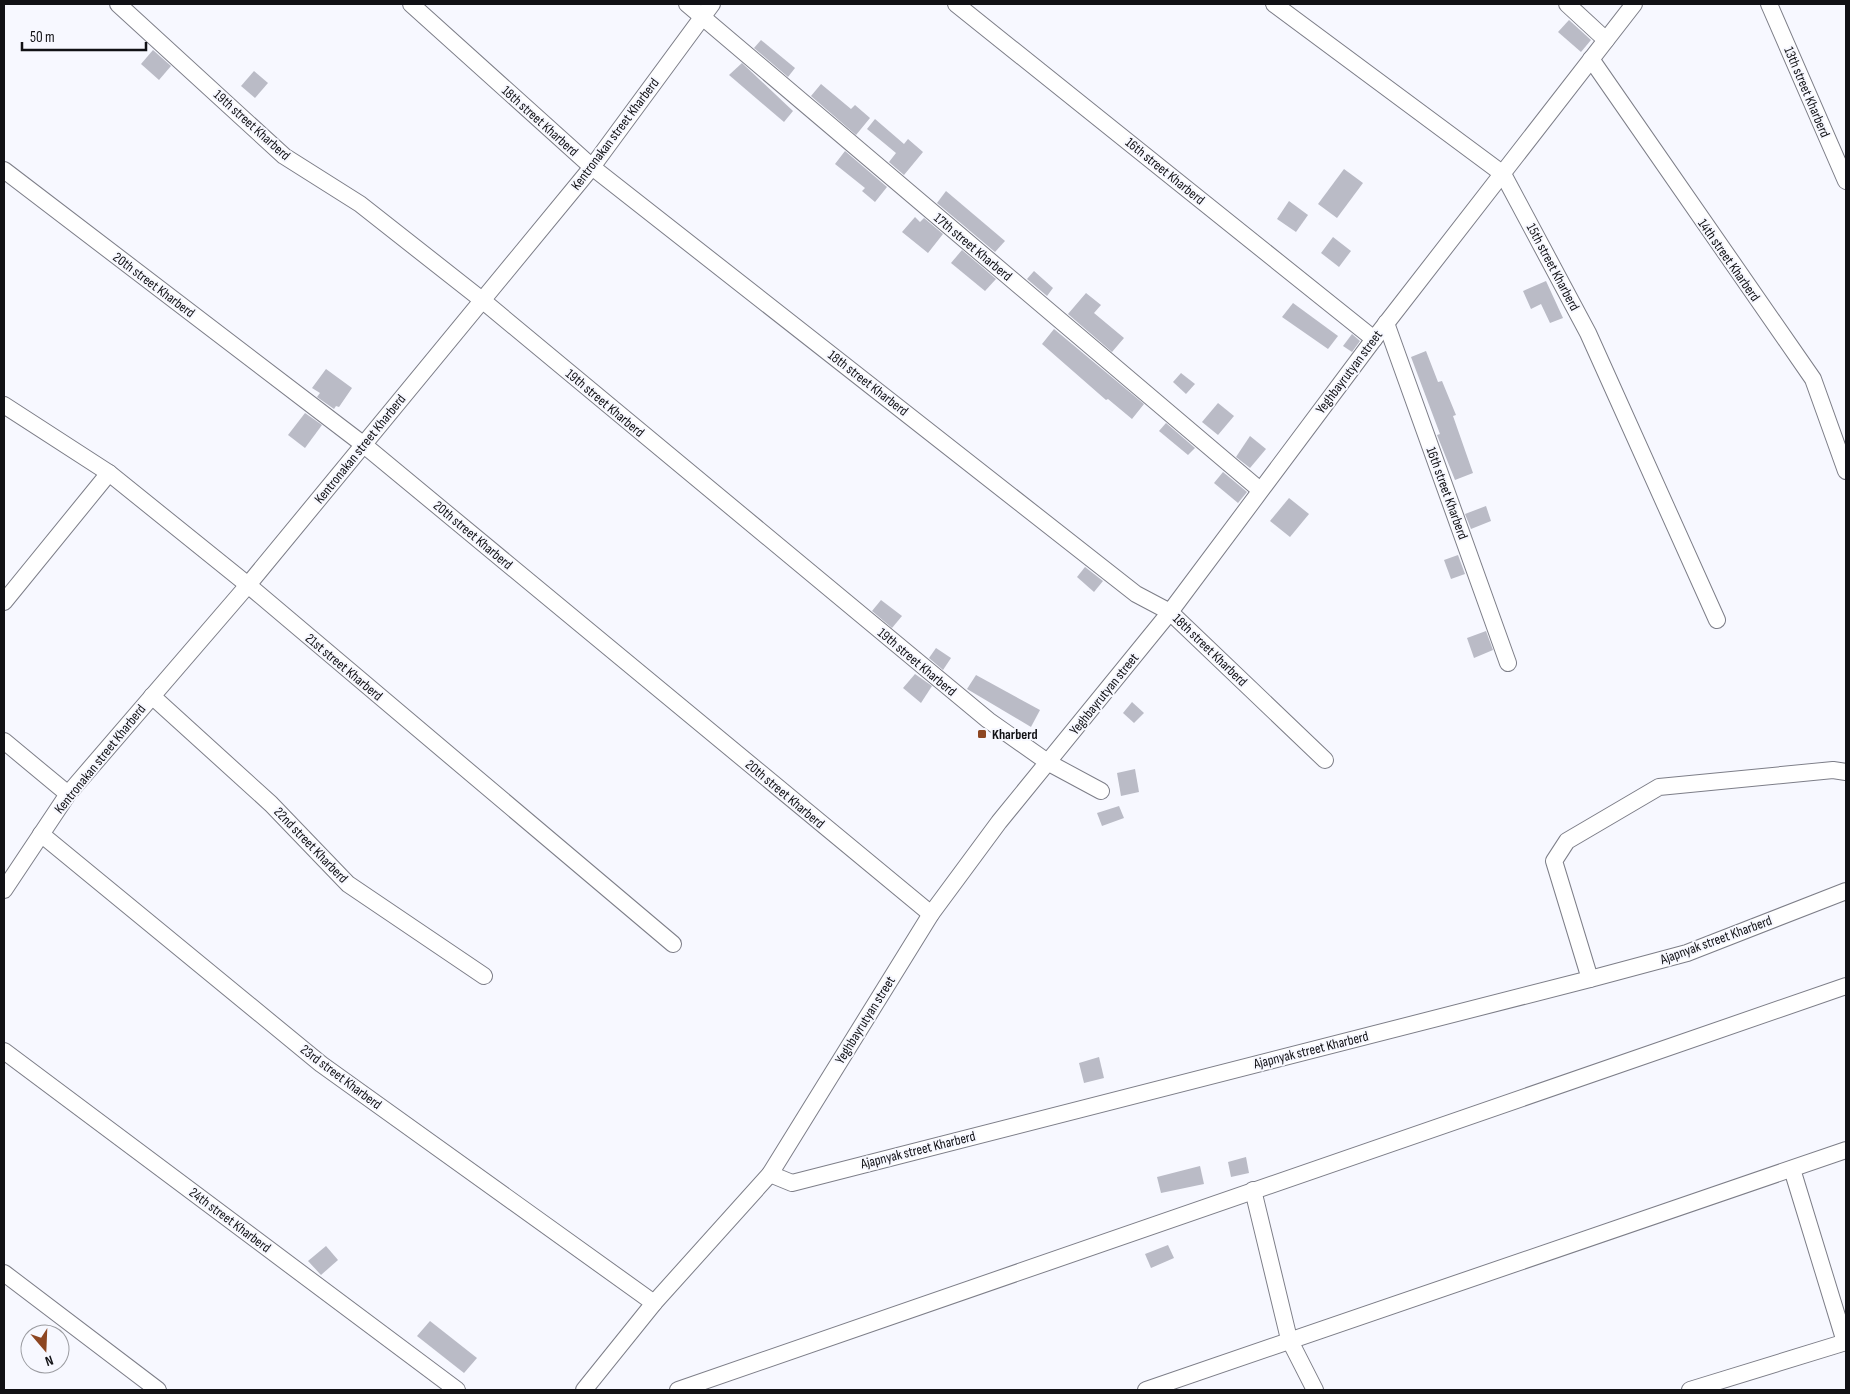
<svg xmlns="http://www.w3.org/2000/svg" width="1850" height="1394" viewBox="0 0 1850 1394" font-family="'Sofia Sans Condensed',sans-serif">
  <style>
    .building { fill: #babbc6 }
    .lines { fill: none; stroke-linecap: round; stroke-linejoin: round }
    .minor-casing { stroke: #7d7e88; stroke-width: 18 }
    .minor { stroke: #fff; stroke-width: 16 }
    .poi-dot { fill: #8d4622; stroke: #f7f8ff; stroke-width: 2 }
    .labels { text-anchor: middle; dominant-baseline: central; stroke-width: 4; stroke-linejoin: round; paint-order: stroke }
    .street-label { font-size: 14px; fill: #111115; stroke: #f7f8ff }
    .poi-label { font-size: 14px; font-weight: bold; fill: #111115; stroke: #f7f8ff; text-anchor: start }
  </style>
  <rect width="100%" height="100%" fill="#f7f8ff"/>
  <g class="building">
    <polygon points="1569,20 1591,40 1581,52 1558,32"/>
    <polygon points="761,40 795,68 788,77 754,48"/>
    <polygon points="153,50 171,66 159,80 141,64"/>
    <polygon points="742,63 793,111 784,122 729,75"/>
    <polygon points="254,71 268,83 255,98 241,86"/>
    <polygon points="821,84 851,109 855,105 870,118 856,135 811,96"/>
    <polygon points="875,119 904,144 908,139 923,152 904,175 889,162 896,153 867,129"/>
    <polygon points="845,151 887,187 875,202 862,191 865,188 835,164"/>
    <polygon points="1344,169 1363,183 1337,218 1318,204"/>
    <polygon points="946,191 1005,241 995,252 937,203"/>
    <polygon points="1289,201 1308,215 1296,232 1277,219"/>
    <polygon points="915,217 920,222 924,218 943,234 928,253 902,232"/>
    <polygon points="1333,237 1351,251 1339,267 1321,253"/>
    <polygon points="962,250 996,279 985,291 951,263"/>
    <polygon points="1034,271 1053,288 1047,296 1027,279"/>
    <polygon points="1546,281 1563,318 1550,323 1541,304 1531,309 1523,291"/>
    <polygon points="1086,293 1101,305 1094,313 1124,338 1112,352 1068,314"/>
    <polygon points="1293,303 1338,336 1328,349 1282,317"/>
    <polygon points="1054,329 1144,404 1132,419 1108,399 1106,400 1042,344"/>
    <polygon points="1352,334 1360,341 1352,352 1343,346"/>
    <polygon points="1426,351 1438,382 1442,381 1456,415 1453,416 1473,473 1455,480 1437,435 1440,434 1411,357"/>
    <polygon points="326,369 352,388 339,407 336,406 334,409 317,397 320,393 312,388"/>
    <polygon points="1181,373 1195,384 1186,394 1173,382"/>
    <polygon points="1218,403 1234,416 1218,435 1202,422"/>
    <polygon points="305,413 322,425 305,448 288,435"/>
    <polygon points="1166,423 1195,448 1188,455 1159,431"/>
    <polygon points="1250,436 1266,449 1250,468 1236,457"/>
    <polygon points="1223,472 1247,492 1238,503 1214,483"/>
    <polygon points="1289,498 1309,514 1290,537 1270,521"/>
    <polygon points="1486,506 1491,521 1471,529 1465,514"/>
    <polygon points="1458,555 1465,574 1451,579 1444,560"/>
    <polygon points="1085,567 1103,581 1094,592 1077,577"/>
    <polygon points="881,600 902,616 892,628 872,611"/>
    <polygon points="1486,631 1493,650 1474,658 1467,638"/>
    <polygon points="936,648 951,658 943,670 929,658"/>
    <polygon points="915,674 932,686 921,703 903,688"/>
    <polygon points="976,675 1040,710 1031,727 967,689"/>
    <polygon points="1132,702 1144,713 1134,723 1123,713"/>
    <polygon points="1135,769 1139,792 1121,796 1117,773"/>
    <polygon points="1119,806 1124,818 1102,826 1097,813"/>
    <polygon points="1099,1057 1104,1078 1084,1083 1079,1063"/>
    <polygon points="1246,1157 1249,1173 1231,1177 1228,1162"/>
    <polygon points="1200,1166 1204,1184 1161,1193 1157,1177"/>
    <polygon points="1168,1245 1174,1258 1151,1268 1145,1254"/>
    <polygon points="326,1246 338,1260 321,1275 308,1261"/>
    <polygon points="430,1321 477,1358 464,1373 417,1336"/>
  </g>
  <g class="lines">
    <g class="minor-casing">
      <g id="minor">
        <polyline points="118,4 284,156 360,204 482,300 988,720 1049,763 1101,791"/>
        <polyline points="411,4 592,167 1136,594 1170,612 1325,760"/>
        <polyline points="687,4 1260,490"/>
        <polyline points="956,4 1374,339"/>
        <polyline points="1274,4 1503,174 1588,333 1717,620"/>
        <polyline points="1567,4 1606,40"/>
        <polyline points="1769,4 1846,181"/>
        <polyline points="1591,59 1813,379 1846,471"/>
        <polyline points="4,170 364,445 931,914"/>
        <polyline points="1386,323 1508,663"/>
        <polyline points="4,405 109,473 248,585 673,944"/>
        <polyline points="4,602 109,473"/>
        <polyline points="152,696 271,804 348,884 484,976"/>
        <polyline points="4,741 68,794"/>
        <polyline points="41,834 321,1064 654,1303"/>
        <polyline points="4,890 68,794 248,585 592,167 712,4"/>
        <polyline points="1590,979 1554,861 1567,841 1659,787 1833,770 1846,772"/>
        <polyline points="4,1051 457,1390"/>
        <polyline points="1792,1169 1845,1342"/>
        <polyline points="770,1174 792,1183 1590,979 1687,953 1846,891"/>
        <polyline points="1253,1190 1289,1339 1315,1390"/>
        <polyline points="4,1273 158,1390"/>
        <polyline points="584,1390 654,1303 770,1174 931,914 999,822 1170,612 1374,339 1634,4"/>
        <polyline points="678,1390 1846,986"/>
        <polyline points="1146,1390 1846,1150"/>
        <polyline points="1690,1390 1846,1342"/>
      </g>
    </g>
    <use href="#minor" class="minor"/>
  </g>
  <rect class="poi-dot" x="977" y="729" width="10" height="10" rx="2.5"/>
  <g class="labels">
    <g class="street-label">
      <text transform="translate(1807 92) rotate(67)">13th street Kharberd</text>
      <text transform="translate(540 121) rotate(42)">18th street Kharberd</text>
      <text transform="translate(252 125) rotate(42)">19th street Kharberd</text>
      <text transform="translate(615 134) rotate(-53)">Kentronakan street Kharberd</text>
      <text transform="translate(1165 171) rotate(39)">16th street Kharberd</text>
      <text transform="translate(973 247) rotate(40)">17th street Kharberd</text>
      <text transform="translate(1729 260) rotate(55)">14th street Kharberd</text>
      <text transform="translate(1553 267) rotate(62)">15th street Kharberd</text>
      <text transform="translate(154 285) rotate(37)">20th street Kharberd</text>
      <text transform="translate(1349 372) rotate(-53)">Yeghbayrutyan street</text>
      <text transform="translate(868 383) rotate(38)">18th street Kharberd</text>
      <text transform="translate(605 403) rotate(40)">19th street Kharberd</text>
      <text transform="translate(360 449) rotate(-51)">Kentronakan street Kharberd</text>
      <text transform="translate(1447 493) rotate(70)">16th street Kharberd</text>
      <text transform="translate(473 535) rotate(40)">20th street Kharberd</text>
      <text transform="translate(1210 650) rotate(44)">18th street Kharberd</text>
      <text transform="translate(917 662) rotate(40)">19th street Kharberd</text>
      <text transform="translate(344 667) rotate(40)">21st street Kharberd</text>
      <text transform="translate(1104 694) rotate(-51)">Yeghbayrutyan street</text>
      <text transform="translate(100 759) rotate(-51)">Kentronakan street Kharberd</text>
      <text transform="translate(785 794) rotate(40)">20th street Kharberd</text>
      <text transform="translate(311 845) rotate(46)">22nd street Kharberd</text>
      <text transform="translate(1716 940) rotate(-20)">Ajapnyak street Kharberd</text>
      <text transform="translate(865 1020) rotate(-58)">Yeghbayrutyan street</text>
      <text transform="translate(1311 1050) rotate(-14)">Ajapnyak street Kharberd</text>
      <text transform="translate(341 1077) rotate(37)">23rd street Kharberd</text>
      <text transform="translate(918 1150) rotate(-14)">Ajapnyak street Kharberd</text>
      <text transform="translate(230 1220) rotate(37)">24th street Kharberd</text>
    </g>
    <g class="poi-label">
      <text x="992" y="734">Kharberd</text>
    </g>
  </g>
  <rect width="1850" height="1394" fill="none" stroke="#111115" stroke-width="10"/>
  <g transform="translate(45 1349) rotate(161)"><circle r="24" fill="#f7f8ff" stroke="#9b9ca1"/>
  <path d="M0-4L9 19L0 12L-9 19Z" fill="#8d4622"/>
  <text y="-8" font-size="14" font-weight="bold" text-anchor="middle" fill="#111115">N</text>
  </g>
  <path d="M22 42v8h124v-8" fill="none" stroke="#111115" stroke-width="2.5"/>
  <text x="30" y="42" font-size="15" fill="#111115" stroke="#f7f8ff" stroke-width="4" paint-order="stroke">50 m</text>
</svg>
